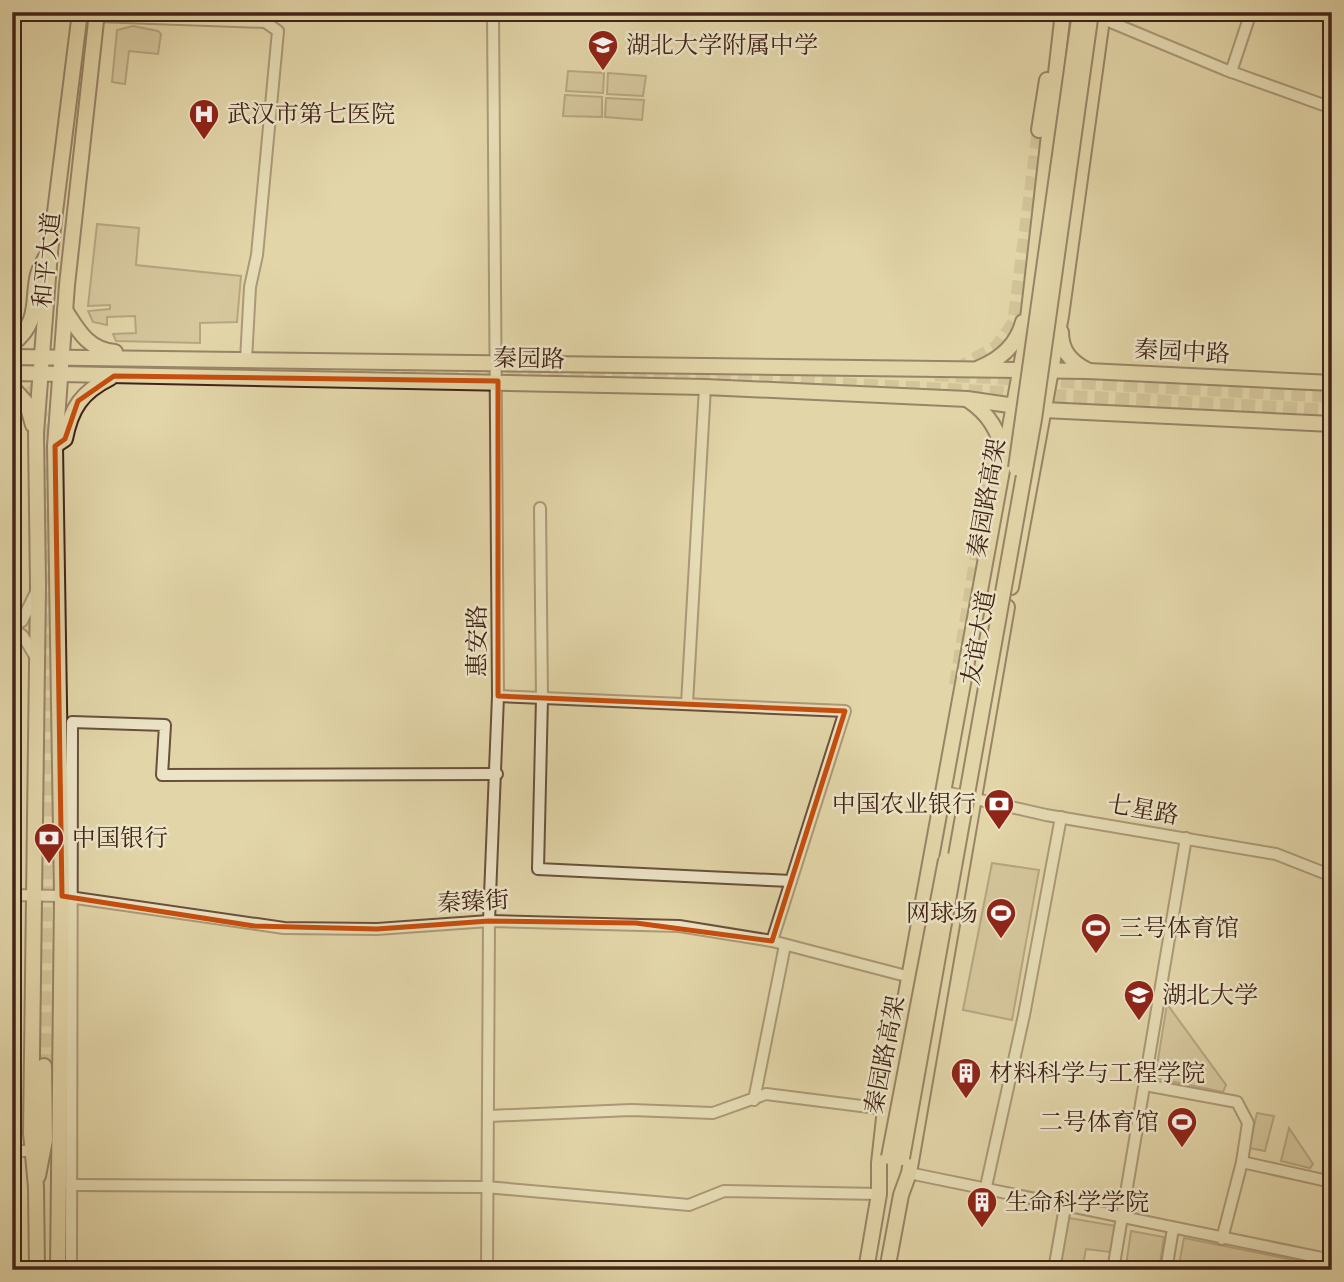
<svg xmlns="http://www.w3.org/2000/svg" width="1344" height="1282" viewBox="0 0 1344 1282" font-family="'IM FELL Double Pica','Noto Serif SC',serif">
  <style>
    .green { fill: #c7b790; stroke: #846d54; stroke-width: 2 }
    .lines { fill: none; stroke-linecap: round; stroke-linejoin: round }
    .major-tunnel { stroke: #c2b18b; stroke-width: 14; stroke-dasharray: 14 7; stroke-linecap: butt }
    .minor-casing { stroke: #69503c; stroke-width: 14 }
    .major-casing { stroke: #412318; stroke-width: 18 }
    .minor { stroke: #ece4c6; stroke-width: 10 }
    .major { stroke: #e2d5a8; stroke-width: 14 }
    .major-bridge-casing { stroke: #412318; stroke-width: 18; stroke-linecap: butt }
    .major-bridge { stroke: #e2d5a8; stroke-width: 14 }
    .marked { fill: none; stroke: #c74e0e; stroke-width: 5; stroke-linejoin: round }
    .labels { text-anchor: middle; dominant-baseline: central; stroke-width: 5; stroke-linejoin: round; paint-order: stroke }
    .poi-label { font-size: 24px; fill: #412318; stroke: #ece4c6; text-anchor: start }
    .street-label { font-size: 24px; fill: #412318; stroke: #ece4c6 }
  </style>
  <rect width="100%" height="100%" fill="#e2d5a8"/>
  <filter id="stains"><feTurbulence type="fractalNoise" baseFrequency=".00286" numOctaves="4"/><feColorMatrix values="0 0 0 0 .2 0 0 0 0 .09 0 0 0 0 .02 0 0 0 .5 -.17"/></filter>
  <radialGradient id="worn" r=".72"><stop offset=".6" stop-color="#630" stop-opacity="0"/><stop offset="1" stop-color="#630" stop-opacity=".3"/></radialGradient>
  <g class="green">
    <polygon points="133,26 158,31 161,34 158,54 129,51 125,84 112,82 117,30"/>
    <polygon points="568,71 604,73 603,93 566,91"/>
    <polygon points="608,73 646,76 643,96 607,94"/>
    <polygon points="565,95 602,97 602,117 563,116"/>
    <polygon points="606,98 644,100 642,120 605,117"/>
    <polygon points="97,224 139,228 136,265 241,276 237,322 200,323 200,343 116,341 113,334 136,333 135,316 107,317 107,325 93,322 88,311 110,309 110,305 88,306"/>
    <polygon points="992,863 1039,870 1012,1020 963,1010"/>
    <polygon points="1167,1004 1226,1085 1223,1092 1155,1078"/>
    <polygon points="1257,1113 1274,1116 1265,1151 1249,1148"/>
    <polygon points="1289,1128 1313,1164 1310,1168 1281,1161"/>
    <polygon points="1069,1218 1116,1226 1110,1252 1086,1249 1082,1270 1059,1270"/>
    <polygon points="1131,1231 1164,1237 1159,1270 1126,1266"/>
    <polygon points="1184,1238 1319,1265 1325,1270 1178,1270"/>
  </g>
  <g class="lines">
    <g class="major-tunnel">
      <polyline points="318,368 781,381 1332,411"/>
      <polyline points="956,370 997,347 1014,323 1039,130"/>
      <polyline points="12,372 37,402 48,437 44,1066"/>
      <polyline points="935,374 1332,396"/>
      <polyline points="956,685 997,433"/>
    </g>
    <g class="minor-casing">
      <g id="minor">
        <polyline points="97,16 265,22 278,31 257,255 250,287 246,360"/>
        <polyline points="1096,16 1226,70 1332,108"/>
        <polyline points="1231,72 1251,12"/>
        <polyline points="540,508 542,698 538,869 791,881"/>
        <polyline points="12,627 22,621 36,592"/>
        <polyline points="12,628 23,636 36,658"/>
        <polyline points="498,696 845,711 772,941"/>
        <polyline points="687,704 705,387"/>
        <polyline points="945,792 1046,815 1276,854 1332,876"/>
        <polyline points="12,895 62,896 284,928 377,929 489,921 679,926 772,941 910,977"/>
        <polyline points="1145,1085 1237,1102 1248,1123 1242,1162 1222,1239"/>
        <polyline points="754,1100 785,945"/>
        <polyline points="489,1116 631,1110 713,1113 766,1094 885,1109"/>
        <polyline points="12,1151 32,1151"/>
        <polyline points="1242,1162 1332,1182"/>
        <polyline points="909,1173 1332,1260"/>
        <polyline points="71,1185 486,1187 689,1205 724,1191 879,1194"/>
        <polyline points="985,1191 1024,1015 1061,817"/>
        <polyline points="71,1270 72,722 165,725 162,775 497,774"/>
        <polyline points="487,1270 489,921 498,696 493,12"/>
        <polyline points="1054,1270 1065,1207"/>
        <polyline points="1113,1270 1186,838"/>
        <polyline points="1166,1270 1173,1229"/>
      </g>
    </g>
    <g class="major-casing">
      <g id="major">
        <polyline points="1039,130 1047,80"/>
        <path d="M65,310C78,330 88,350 115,352"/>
        <path d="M1061,332C1061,351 1071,362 1087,370"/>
        <path d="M12,344C50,315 22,284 50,252"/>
        <polyline points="12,357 1088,371 1332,383"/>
        <path d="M979,368C1001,359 1017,345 1023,322"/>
        <polyline points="12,373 705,387 967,399 1044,410 1332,424"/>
        <polyline points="12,387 27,404 33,425"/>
        <path d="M968,400C988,413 1000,432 1003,455"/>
        <path d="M56,445L65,439C71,408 82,392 110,378"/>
        <polyline points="1011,587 1061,316 1103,12"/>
        <polyline points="38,1176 45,1140 44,1066"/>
        <polyline points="37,1270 36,1187 31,1133 38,586 36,433 50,252 80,12"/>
        <polyline points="58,1270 62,896 55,446 67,285 97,12"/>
        <polyline points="866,1270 879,1194 879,1163 885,1109 1025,345 1063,12"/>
        <polyline points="887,1270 901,1195 909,1173 1007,607"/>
      </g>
    </g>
    <use href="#minor" class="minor"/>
    <use href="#major" class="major"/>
    <g class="major-bridge-casing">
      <g id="major-bridge">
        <polyline points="1016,468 1080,12"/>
        <polyline points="889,1157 946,860"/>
        <polyline points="902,1158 1034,419 1091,12"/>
      </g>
    </g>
    <use href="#major-bridge" class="major-bridge"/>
  </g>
  <path d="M0 0H1344V1282H0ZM114,376L498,381V696L845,711L772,941L636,923L489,921L377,929L254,926L62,896L55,446L65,439L78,401Z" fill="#e2d5a8" fill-opacity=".55" fill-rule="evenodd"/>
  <path class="marked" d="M114,376L498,381V696L845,711L772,941L636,923L489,921L377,929L254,926L62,896L55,446L65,439L78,401Z"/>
  <defs>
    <g id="school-pin" transform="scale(1.575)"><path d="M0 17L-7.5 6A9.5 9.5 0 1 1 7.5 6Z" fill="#8f2418" stroke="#ece4c6"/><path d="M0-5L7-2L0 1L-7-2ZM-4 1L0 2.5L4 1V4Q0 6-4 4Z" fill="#fff"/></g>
    <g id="hospital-pin" transform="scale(1.575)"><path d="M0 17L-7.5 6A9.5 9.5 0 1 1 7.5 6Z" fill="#8f2418" stroke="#ece4c6"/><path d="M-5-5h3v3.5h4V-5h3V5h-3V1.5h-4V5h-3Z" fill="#fff"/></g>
    <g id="bank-pin" transform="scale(1.575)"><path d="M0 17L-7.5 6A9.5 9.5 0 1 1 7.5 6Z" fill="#8f2418" stroke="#ece4c6"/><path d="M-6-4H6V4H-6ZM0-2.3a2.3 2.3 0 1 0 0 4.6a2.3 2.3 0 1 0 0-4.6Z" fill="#fff"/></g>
    <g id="stadium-pin" transform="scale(1.575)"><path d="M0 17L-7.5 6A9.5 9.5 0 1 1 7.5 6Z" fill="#8f2418" stroke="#ece4c6"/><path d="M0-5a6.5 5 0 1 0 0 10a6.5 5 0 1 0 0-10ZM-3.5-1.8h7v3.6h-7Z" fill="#fff"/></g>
    <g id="university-pin" transform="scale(1.575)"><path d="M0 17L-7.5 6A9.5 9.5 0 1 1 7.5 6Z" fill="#8f2418" stroke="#ece4c6"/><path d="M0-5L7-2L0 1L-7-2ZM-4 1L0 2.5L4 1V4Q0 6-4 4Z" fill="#fff"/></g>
    <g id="building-pin" transform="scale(1.575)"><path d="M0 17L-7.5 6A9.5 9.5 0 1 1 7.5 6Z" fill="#8f2418" stroke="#ece4c6"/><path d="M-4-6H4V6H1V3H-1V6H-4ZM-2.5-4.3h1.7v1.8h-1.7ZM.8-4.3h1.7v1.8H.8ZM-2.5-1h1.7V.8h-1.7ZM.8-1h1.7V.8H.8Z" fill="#fff"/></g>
  </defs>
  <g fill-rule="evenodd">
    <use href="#school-pin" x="603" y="45"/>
    <use href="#hospital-pin" x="204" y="114"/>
    <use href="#bank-pin" x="999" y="804"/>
    <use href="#bank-pin" x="49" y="838"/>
    <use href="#stadium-pin" x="1001" y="913"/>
    <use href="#stadium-pin" x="1096" y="928"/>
    <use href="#university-pin" x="1139" y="995"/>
    <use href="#building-pin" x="966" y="1073"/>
    <use href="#stadium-pin" x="1182" y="1122"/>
    <use href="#building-pin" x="982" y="1202"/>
  </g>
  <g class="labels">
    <g class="poi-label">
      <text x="626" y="45">湖北大学附属中学</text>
      <text x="227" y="114">武汉市第七医院</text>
      <text x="976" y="804" text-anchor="end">中国农业银行</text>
      <text x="72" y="838">中国银行</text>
      <text x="978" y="913" text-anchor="end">网球场</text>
      <text x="1119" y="928">三号体育馆</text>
      <text x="1162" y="995">湖北大学</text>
      <text x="989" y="1073">材料科学与工程学院</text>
      <text x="1159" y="1122" text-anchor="end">二号体育馆</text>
      <text x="1005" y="1202">生命科学学院</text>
    </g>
    <g class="street-label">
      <text transform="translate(47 260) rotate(-84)">和平大道</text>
      <text transform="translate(1182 352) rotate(3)">秦园中路</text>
      <text transform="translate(529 359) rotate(1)">秦园路</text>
      <text transform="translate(987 498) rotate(-80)">秦园路高架</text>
      <text transform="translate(979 638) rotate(-80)">友谊大道</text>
      <text transform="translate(477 641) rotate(-90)">惠安路</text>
      <text transform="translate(1143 810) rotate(10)">七星路</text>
      <text transform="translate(473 902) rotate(-3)">秦臻街</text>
      <text transform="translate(885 1055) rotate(-79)">秦园路高架</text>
    </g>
  </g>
  <rect width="1344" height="1282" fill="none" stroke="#e2d5a8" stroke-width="42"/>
  <rect x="14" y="14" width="1316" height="1254" fill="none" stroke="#412318" stroke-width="3.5"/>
  <rect x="21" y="21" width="1302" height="1240" fill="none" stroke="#412318" stroke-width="2"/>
  <rect width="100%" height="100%" filter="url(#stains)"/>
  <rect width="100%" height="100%" fill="url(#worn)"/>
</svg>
